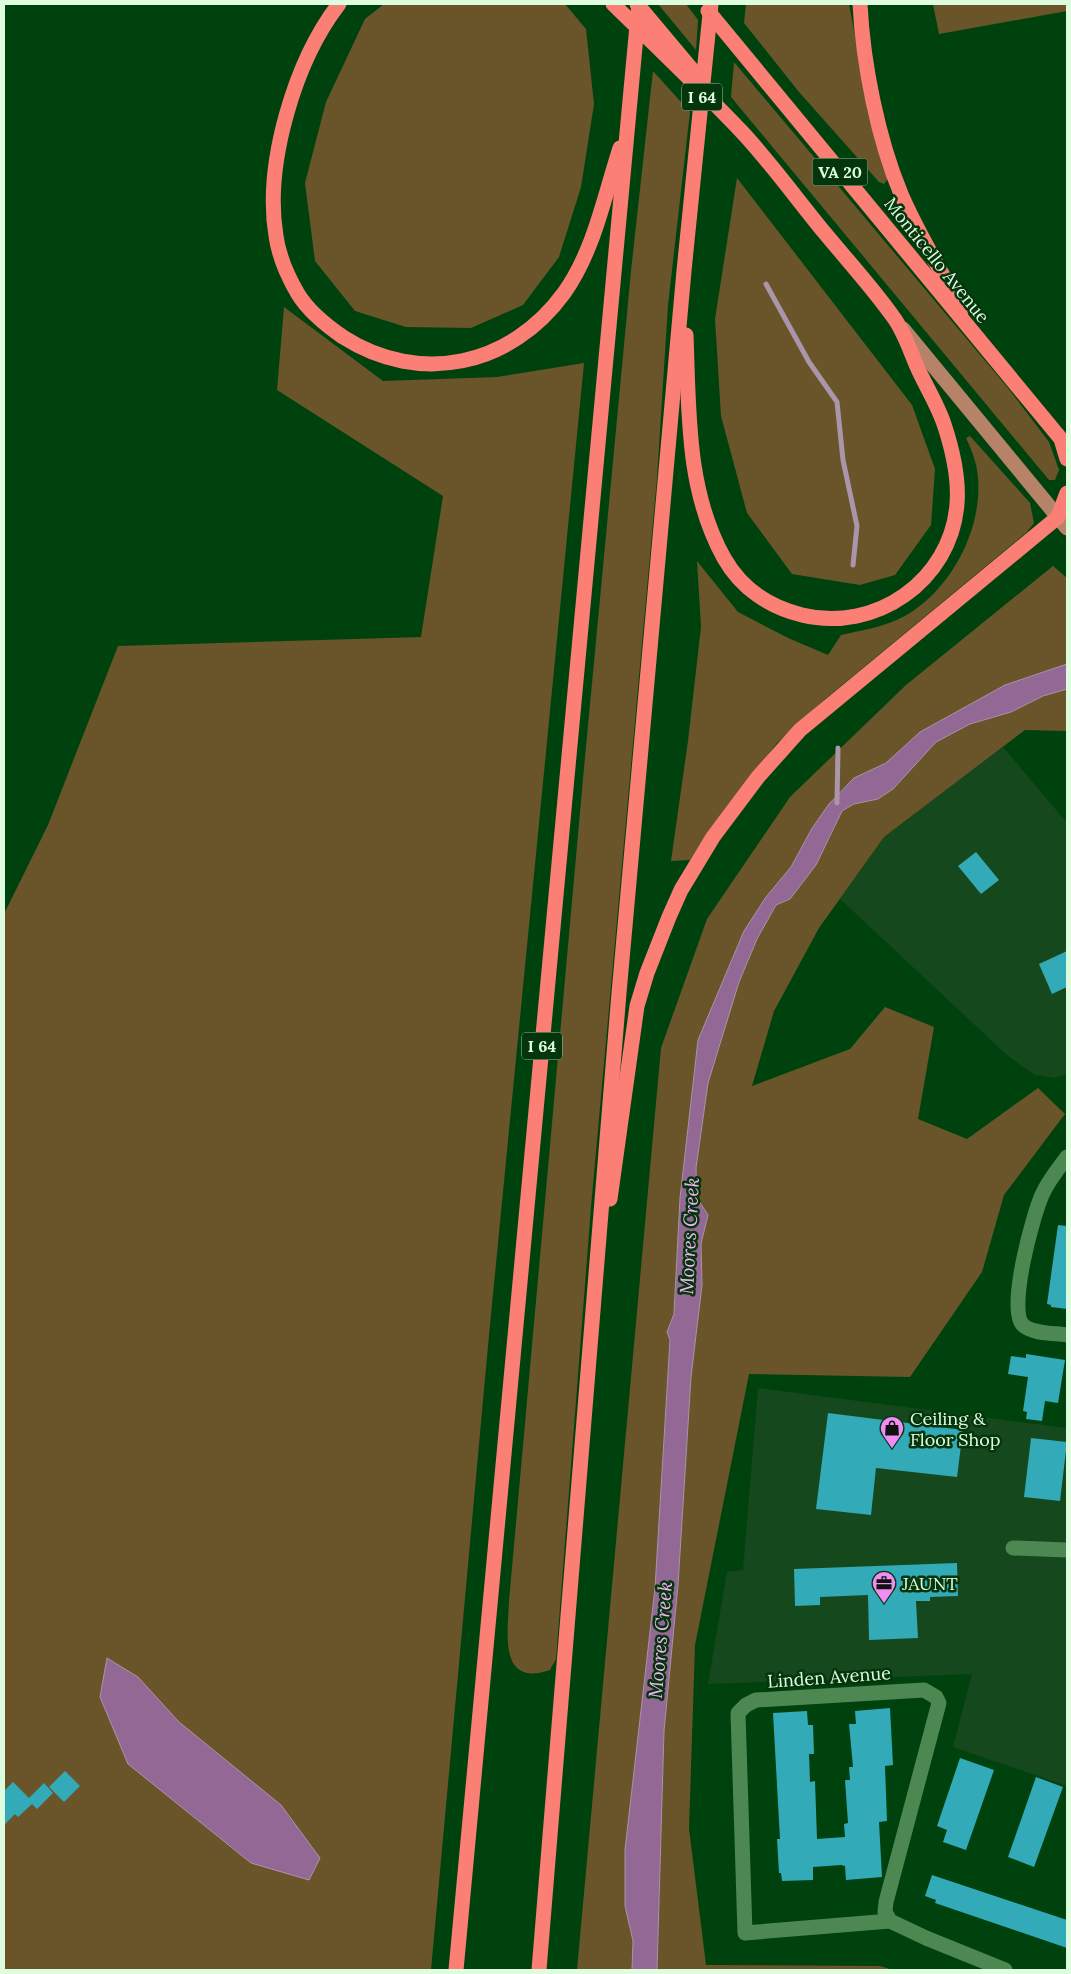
<svg xmlns="http://www.w3.org/2000/svg" width="1071" height="1974" viewBox="0 0 1071 1974" font-family="Lora,serif">
  <style>
    .built { fill: #15481c }
    .green { fill: #695529 }
    .water { fill: #936894; stroke: #aa95aa }
    .lines { fill: none; stroke-linecap: round; stroke-linejoin: round }
    .stream { stroke: #aa95aa; stroke-width: 5 }
    .building { fill: #32aab7 }
    .street { stroke: #4d8852; stroke-width: 15 }
    .primary { stroke: #b68368; stroke-width: 15 }
    .highway { stroke: #fc7f76; stroke-width: 15 }
    .labels { text-anchor: middle; dominant-baseline: central; stroke-width: 5; stroke-linejoin: round; paint-order: stroke }
    .shield { fill: #05350d; stroke: #9dc1a0; stroke-width: 1 }
    .shield-label { font-size: 16px; font-weight: bold; fill: #defddf }
    .street-label { font-size: 18px; fill: #defddf; stroke: #05350d }
    .poi-label { font-size: 18px; fill: #defddf; stroke: #05350d; text-anchor: start }
    .water-label { font-size: 19px; font-style: italic; fill: #f3b3f5; stroke: #05350d }
  </style>
  <rect width="100%" height="100%" fill="#00420d"/>
  <g class="built">
    <polygon points="1003,747 1067,823 1067,1074 1055,1078 1035,1075 1007,1055 840,899 884,837"/>
    <polygon points="758,1388 1067,1428 1067,1786 953,1747 972,1674 708,1684 727,1572 743,1570"/>
  </g>
  <g class="green">
    <polygon points="384,4 565,4 586,29 594,104 581,187 559,257 523,305 471,328 406,327 355,311 315,261 305,183 326,102 365,19"/>
    <polygon points="658,4 686,4 698,20 696,50"/>
    <polygon points="746,4 849,4 873,130 888,179 884,184 879,182 799,92 744,23"/>
    <polygon points="933,4 1067,4 1067,11 939,34"/>
    <polygon points="734,62 1008,388 1049,442 1059,470 1055,480 1049,480 731,97"/>
    <path d="M653,71L690,112L668,305L657,478L591,1207L556,1659L550,1670C498,1688 508,1632 509,1601L584,768L631,271Z"/>
    <polygon points="737,178 912,405 935,469 931,525 895,575 860,585 792,574 747,513 721,416 715,319"/>
    <polygon points="284,307 383,381 497,377 584,363 489,1335 431,1970 4,1970 4,914 48,825 118,646 421,637 443,496 277,390"/>
    <path d="M970,436L1030,503L1034,523L1026,533L824,700L777,743L709,830L690,860L671,861L688,741L701,627L697,561L738,612L788,638L828,655L841,635C865,630 893,625 913,611C954,583 982,528 978,478C977,463 972,451 966,438Z"/>
    <polygon points="1053,566 1067,578 1067,664 1005,685 920,732 886,763 854,778 829,804 812,827 791,867 766,897 744,931 698,1040 680,1198 674,1314 667,1332 670,1340 655,1588 625,1850 625,1906 633,1941 632,1970 577,1970 661,1048 707,919 790,797 906,685"/>
    <polygon points="1067,689 1067,731 1025,730 884,837 819,928 774,1011 752,1086 850,1049 885,1007 934,1027 918,1119 967,1139 1038,1088 1065,1114 1004,1195 982,1272 910,1377 749,1374 695,1645 689,1829 706,1965 880,1966 893,1970 657,1970 664,1731 678,1585 691,1377 702,1285 701,1244 708,1215 697,1198 696,1168 708,1083 739,982 757,939 776,905 790,899 816,865 842,811 854,804 878,799 892,789 936,742 970,724 1011,712 1043,696"/>
  </g>
  <g class="water">
    <polygon points="1067,664 1067,689 1043,696 1011,712 970,724 936,742 893,789 878,799 854,804 842,811 816,865 790,899 776,905 757,939 739,982 708,1083 696,1168 697,1198 708,1215 701,1244 702,1285 691,1377 678,1585 664,1731 657,1970 632,1970 633,1941 625,1906 625,1850 655,1588 670,1340 667,1332 674,1314 680,1198 698,1040 744,931 766,897 791,867 812,828 829,804 854,778 886,763 920,732 1005,685"/>
    <polygon points="107,1658 138,1677 179,1722 281,1805 320,1858 309,1880 251,1863 128,1764 100,1697"/>
  </g>
  <g class="lines">
    <g class="stream">
      <polyline points="766,284 809,362 837,402 843,460 857,526 853,565"/>
      <polyline points="837,803 838,748"/>
    </g>
  </g>
  <g class="building">
    <polygon points="976,852 999,880 981,894 958,866"/>
    <polygon points="1067,951 1067,987 1052,994 1039,964"/>
    <polygon points="1058,1225 1067,1226 1067,1309 1051,1307 1051,1305 1047,1304"/>
    <polygon points="1026,1354 1065,1360 1058,1403 1045,1401 1042,1421 1026,1419 1027,1412 1023,1411 1028,1377 1008,1374 1011,1356 1026,1358"/>
    <polygon points="828,1413 963,1430 957,1477 876,1468 871,1515 816,1509"/>
    <polygon points="1031,1438 1067,1442 1060,1501 1024,1497"/>
    <polygon points="957,1563 958,1596 930,1597 930,1601 916,1601 918,1638 869,1640 868,1595 820,1597 820,1605 795,1606 794,1569"/>
    <polygon points="890,1708 893,1765 885,1766 887,1821 879,1822 882,1877 846,1880 845,1866 841,1865 813,1867 813,1880 782,1881 781,1873 779,1873 777,1839 780,1839 773,1713 807,1711 808,1725 813,1725 814,1754 809,1754 810,1782 815,1781 817,1839 845,1837 844,1824 848,1823 845,1780 850,1780 849,1767 853,1767 849,1724 856,1724 855,1711"/>
    <polygon points="960,1758 994,1770 966,1850 943,1842 947,1830 937,1826"/>
    <polygon points="65,1771 80,1786 64,1802 49,1787"/>
    <polygon points="1036,1777 1063,1787 1034,1867 1008,1857"/>
    <polygon points="13,1782 29,1798 44,1783 53,1793 37,1809 32,1804 18,1817 15,1814 4,1825 4,1791"/>
    <polygon points="932,1875 1067,1920 1067,1948 935,1903 936,1900 925,1896"/>
  </g>
  <g class="lines">
    <g class="street">
      <path d="M1067,1157C1058,1169 1048,1181 1042,1195C1033,1215 1007,1310 1023,1325C1032,1334 1055,1333 1067,1335"/>
      <polyline points="1013,1548 1067,1550"/>
      <polyline points="890,1921 885,1912 886,1902 939,1703 936,1697 924,1690 756,1700 746,1705 738,1713 745,1933 890,1921 926,1938 1005,1970"/>
    </g>
    <polyline class="primary" points="903,329 1067,528"/>
    <g class="highway">
      <path d="M339,4C295,61 264,164 276,236C279,257 288,277 298,294C309,312 327,326 343,337C420,386 511,366 564,293C594,251 604,197 620,148"/>
      <path d="M613,4C656,46 700,88 742,132C771,163 796,198 824,232C847,260 873,288 894,318C905,333 911,354 919,371C927,388 938,406 944,424C952,448 959,479 957,504C951,581 875,633 802,615C769,607 741,588 724,558C686,490 689,410 686,335"/>
      <polyline points="637,4 700,79"/>
      <path d="M860,4C863,64 878,139 901,194C918,234 942,272 962,310"/>
      <polyline points="708,11 1061,439 1067,459"/>
      <polyline points="610,1199 637,1006 647,973 669,917 681,890 713,837 758,777 800,730 1058,517 1067,493"/>
      <polyline points="456,1970 639,4"/>
      <polyline points="539,1970 619,993 684,271 711,4"/>
    </g>
  </g>
  <defs>
    <g id="shop-pin" transform="scale(1.25)"><path d="M0 17L-7.5 6A9.5 9.5 0 1 1 7.5 6Z" fill="#f18bf5" stroke="#05350d"/><path d="M-5-2.5h2.3a2.7 3.5 0 0 1 5.4 0H5L5.5 6h-11ZM-1.5-2.5h3a1.5 2.3 0 0 0-3 0Z" fill="#111"/></g>
    <g id="office-pin" transform="scale(1.25)"><path d="M0 17L-7.5 6A9.5 9.5 0 1 1 7.5 6Z" fill="#f18bf5" stroke="#05350d"/><path d="M-6-3h4V-5.5h4V-3h4V5H-6ZM-1-4.5V-3h2v-1.5ZM-6 0V1H6V0Z" fill="#111"/></g>
  </defs>
  <g fill-rule="evenodd">
    <use href="#shop-pin" x="892" y="1428"/>
    <use href="#office-pin" x="884" y="1583"/>
  </g>
  <g class="labels">
    <g class="shield">
      <rect x="682" y="83.5" width="40" height="27" rx="4"/>
      <rect x="812.5" y="158.5" width="55" height="27" rx="4"/>
      <rect x="522" y="1032.5" width="40" height="27" rx="4"/>
    </g>
    <g class="shield-label">
      <text x="702" y="97">I 64</text>
      <text x="840" y="172">VA 20</text>
      <text x="542" y="1046">I 64</text>
    </g>
    <g class="street-label">
      <text transform="translate(937 260) rotate(51)">Monticello Avenue</text>
      <text transform="translate(829 1677) rotate(-4)">Linden Avenue</text>
    </g>
    <g class="poi-label">
      <text x="910" y="1418">Ceiling &amp;<tspan x="910" dy="21">Floor Shop</tspan></text>
      <text x="902" y="1583">JAUNT</text>
    </g>
    <g class="water-label">
      <text transform="translate(689 1236) rotate(-87)">Moores Creek</text>
      <text transform="translate(660 1640) rotate(-85)">Moores Creek</text>
    </g>
  </g>
  <rect width="1071" height="1974" fill="none" stroke="#defddf" stroke-width="10"/>
</svg>
